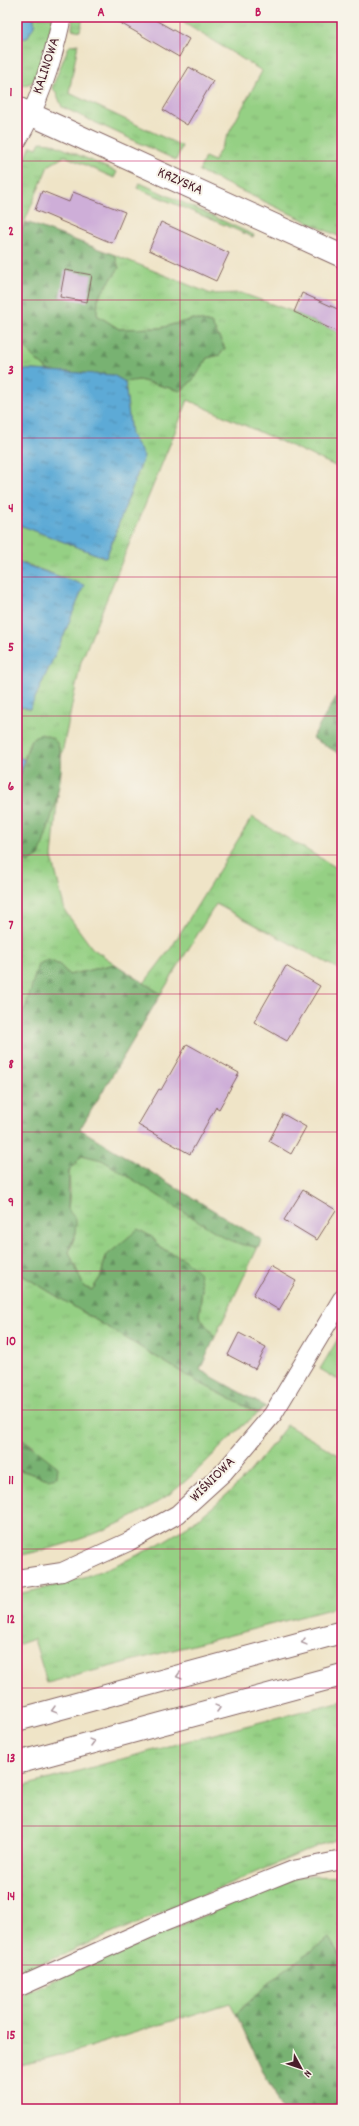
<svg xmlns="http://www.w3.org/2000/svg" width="359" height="2126" viewBox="0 0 359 2126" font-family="Dekko,sans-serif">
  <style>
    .grass { fill: url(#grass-tufts); stroke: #707858 }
    .forest { fill: url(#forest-firs); stroke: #61684e }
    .water { fill: url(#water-ripples); stroke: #546480 }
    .building { fill: #ceaed8 }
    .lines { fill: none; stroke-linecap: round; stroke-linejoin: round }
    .street-casing { stroke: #846462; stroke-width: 20 }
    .secondary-casing { stroke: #846462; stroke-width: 24 }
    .highway-casing { stroke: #846462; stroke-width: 24 }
    .street { stroke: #fff; stroke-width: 18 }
    .secondary { stroke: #fff; stroke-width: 22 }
    .highway { stroke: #fff; stroke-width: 22 }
    .oneway { stroke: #ae9aa0 }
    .grid { fill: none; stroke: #c2185b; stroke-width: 1; stroke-opacity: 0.55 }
    .labels { text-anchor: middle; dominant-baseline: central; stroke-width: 4; stroke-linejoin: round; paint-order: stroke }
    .street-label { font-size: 15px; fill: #4a1f2b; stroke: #f7f3e8 }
    .neatline { fill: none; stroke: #c2185b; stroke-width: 1.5 }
    .grid-label { font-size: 13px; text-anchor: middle; font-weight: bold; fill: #c2185b }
  </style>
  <defs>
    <pattern id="grass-tufts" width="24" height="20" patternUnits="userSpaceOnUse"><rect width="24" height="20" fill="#95d084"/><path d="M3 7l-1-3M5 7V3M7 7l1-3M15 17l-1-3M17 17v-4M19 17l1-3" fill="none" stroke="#82b272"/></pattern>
    <pattern id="forest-firs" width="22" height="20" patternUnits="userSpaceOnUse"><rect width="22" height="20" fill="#78b272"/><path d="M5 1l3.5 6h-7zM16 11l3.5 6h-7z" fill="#64905e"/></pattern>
    <pattern id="water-ripples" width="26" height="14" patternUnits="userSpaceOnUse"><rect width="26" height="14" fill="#5daad6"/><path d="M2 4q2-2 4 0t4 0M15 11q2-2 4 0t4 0" fill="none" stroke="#4f8aae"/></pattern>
  </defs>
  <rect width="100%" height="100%" fill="#f7f3e8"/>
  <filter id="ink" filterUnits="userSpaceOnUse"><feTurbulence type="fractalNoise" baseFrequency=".025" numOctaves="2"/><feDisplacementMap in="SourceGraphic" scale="8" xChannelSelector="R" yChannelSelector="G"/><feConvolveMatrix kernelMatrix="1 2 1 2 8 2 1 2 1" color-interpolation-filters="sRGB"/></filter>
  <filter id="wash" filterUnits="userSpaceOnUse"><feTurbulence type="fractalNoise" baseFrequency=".012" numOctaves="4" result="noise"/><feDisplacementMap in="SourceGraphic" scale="16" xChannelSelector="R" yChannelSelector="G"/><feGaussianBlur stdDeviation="0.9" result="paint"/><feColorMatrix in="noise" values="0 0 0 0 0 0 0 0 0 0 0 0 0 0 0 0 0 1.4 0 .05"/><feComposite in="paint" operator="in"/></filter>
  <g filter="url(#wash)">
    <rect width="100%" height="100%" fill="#efe4c7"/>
    <g class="grass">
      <polygon points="34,17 54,17 38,78 31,83 18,87 17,39 27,38 34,26"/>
      <polygon points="73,17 83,17 80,31 72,29"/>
      <polygon points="182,17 342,17 342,238 199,171 205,157 214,161 262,71 184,23"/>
      <polygon points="78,44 69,93 182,146 176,160 62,107 56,92 52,88 68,48 71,45"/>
      <polygon points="40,142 51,143 117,172 114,178 65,156 48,166 17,240 17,176 31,146 37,148"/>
      <polygon points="140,183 254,235 253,237 137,188"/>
      <path d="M115,255L211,294L241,293L294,312L342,334V469L188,400L81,662L61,758C57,743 56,738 40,734L30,741L24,759L17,757V706L30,709L64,635L83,585L17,561V524L106,558L144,456L131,435L125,382L139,380L181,391L195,378L207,358L220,355L225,348L211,323L194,319L160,328L119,329L97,315L98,298L119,268Z"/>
      <polygon points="17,337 34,358 49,371 17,369"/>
      <polygon points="58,794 52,857 65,911 92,948 115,964 69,975 60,965 39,964 25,1010 17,1014 17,849 19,856 39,856"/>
      <polygon points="252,817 342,871 342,971 216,904 161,994 144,983 171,948"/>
      <polygon points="82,1155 102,1160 251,1246 258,1247 215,1337 199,1317 202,1289 182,1258 161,1248 152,1237 106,1256 101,1276 92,1290 84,1287 69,1252 75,1235 68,1210 70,1191 69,1171"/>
      <path d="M17,1272L196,1381L258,1413C227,1437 203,1469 171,1493C125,1526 72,1545 17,1556V1469L48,1479L33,1446L17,1435Z"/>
      <polygon points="342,1332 342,1382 320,1369"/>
      <path d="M287,1425L342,1457V1606L47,1683L34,1639L17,1645V1594C92,1580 165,1550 223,1498C248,1477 267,1451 287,1425Z"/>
      <polygon points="342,1701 342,1838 320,1845 17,1974 17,1788 187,1741"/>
      <polygon points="303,1876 342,1877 342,1959 329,1939 279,1974 236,2014 230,2003 79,2050 17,2066 17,1996 254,1894"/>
    </g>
    <g class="forest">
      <polygon points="26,222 115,255 119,268 98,298 97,315 119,329 160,328 194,319 211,323 225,348 220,355 207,358 195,378 181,391 139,380 125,382 113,375 49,371 34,358 17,337 17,240"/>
      <polygon points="342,687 342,755 312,738"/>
      <path d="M40,734C48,736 54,737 58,745C70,769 47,831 39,856L28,863L19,856L17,849V787L30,741Z"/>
      <polygon points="48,960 60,965 69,975 115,964 161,994 80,1129 262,1240 258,1247 240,1244 225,1238 102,1160 82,1155 69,1171 68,1210 76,1219 75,1235 69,1252 84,1287 92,1290 101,1276 106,1256 138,1229 152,1237 161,1248 182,1258 199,1272 202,1289 199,1316 215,1337 200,1370 266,1407 258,1413 196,1381 17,1272 17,1014 25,1010 38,964"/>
      <polygon points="17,1435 58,1467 57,1477 48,1479 17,1469"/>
      <polygon points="329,1938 342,1959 342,2109 281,2109 236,2014 279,1974"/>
    </g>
    <g class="water">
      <polygon points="17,17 34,17 34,26 27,38 17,39"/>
      <polygon points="17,369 113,375 125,382 131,435 144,456 106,558 17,524"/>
      <polygon points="17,562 84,585 64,635 30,709 17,706"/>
      <polygon points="17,757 24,759 17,787"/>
    </g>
    <g id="blocks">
      <g class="building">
        <polygon points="110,17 150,17 189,39 179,57"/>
        <polygon points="189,67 213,81 187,125 163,110"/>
        <polygon points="42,191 69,202 73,192 125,212 112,243 35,210"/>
        <polygon points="161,222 229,253 216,281 149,250"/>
        <polygon points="65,270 92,275 87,302 60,297"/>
        <polygon points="302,293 342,311 342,334 294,312"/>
        <polygon points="286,966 320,986 287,1041 254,1022"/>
        <polygon points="187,1044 239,1073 219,1109 216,1107 190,1154 138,1125 159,1089 161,1090"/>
        <polygon points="283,1114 306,1127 291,1154 269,1141"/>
        <polygon points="303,1190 336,1210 317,1240 284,1220"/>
        <polygon points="270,1266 296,1281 279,1310 253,1295"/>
        <polygon points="239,1333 266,1347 255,1369 228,1355"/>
      </g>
    </g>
  </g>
  <g filter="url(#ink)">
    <use href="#blocks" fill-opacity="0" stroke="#846462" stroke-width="1"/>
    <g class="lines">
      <g class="street-casing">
        <g id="street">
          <path d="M17,141C39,104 53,59 62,17"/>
          <polyline points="17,1579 62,1572 128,1542 178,1514 224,1472 273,1414 342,1299"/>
          <polyline points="17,1988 162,1923 293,1870 342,1860"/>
        </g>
      </g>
      <g class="secondary-casing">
        <polyline id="secondary" points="17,108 342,256"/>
      </g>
      <g class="highway-casing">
        <g id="highway">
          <polyline points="17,1720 342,1632"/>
          <polyline points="17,1763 342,1675"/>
        </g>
      </g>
      <use href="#street" class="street"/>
      <use href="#secondary" class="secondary"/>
      <use href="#highway" class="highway"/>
    </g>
    <defs><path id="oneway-chevron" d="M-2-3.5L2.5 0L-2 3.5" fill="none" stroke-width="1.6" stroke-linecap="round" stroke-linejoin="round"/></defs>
    <g class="oneway">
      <use href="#oneway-chevron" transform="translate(304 1642) rotate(165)"/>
      <use href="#oneway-chevron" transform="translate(179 1676) rotate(165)"/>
      <use href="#oneway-chevron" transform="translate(218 1708) rotate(-15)"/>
      <use href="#oneway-chevron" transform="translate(54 1710) rotate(165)"/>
      <use href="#oneway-chevron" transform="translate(92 1742) rotate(-15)"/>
    </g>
  </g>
  <path class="grid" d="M180,17V2109M17,161H342M17,300H342M17,438H342M17,577H342M17,716H342M17,855H342M17,994H342M17,1132H342M17,1271H342M17,1410H342M17,1549H342M17,1688H342M17,1826H342M17,1965H342"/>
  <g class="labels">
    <g class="street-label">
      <text transform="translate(47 66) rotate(-72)">KALINOWA</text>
      <text transform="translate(180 182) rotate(24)">KRZYSKA</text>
      <text transform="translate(213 1480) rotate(-45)">WIŚNIOWA</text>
    </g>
  </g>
  <rect width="359" height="2126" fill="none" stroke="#f7f3e8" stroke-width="44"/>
  <g transform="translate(301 2068) rotate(130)" stroke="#f7f3e8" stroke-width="3" paint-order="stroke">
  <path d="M0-3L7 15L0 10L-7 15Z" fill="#4a1f2b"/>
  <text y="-6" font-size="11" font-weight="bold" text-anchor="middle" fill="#4a1f2b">N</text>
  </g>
  <rect x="22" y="22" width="315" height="2082" class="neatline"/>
  <g class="grid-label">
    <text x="101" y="16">A</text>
    <text x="258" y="16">B</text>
    <text x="11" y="96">1</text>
    <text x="11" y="235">2</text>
    <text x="11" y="374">3</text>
    <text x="11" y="512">4</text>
    <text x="11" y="651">5</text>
    <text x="11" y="790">6</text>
    <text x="11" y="929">7</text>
    <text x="11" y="1068">8</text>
    <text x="11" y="1206">9</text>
    <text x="11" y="1345">10</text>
    <text x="11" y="1484">11</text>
    <text x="11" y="1623">12</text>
    <text x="11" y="1762">13</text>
    <text x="11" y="1900">14</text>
    <text x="11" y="2039">15</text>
  </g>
</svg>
